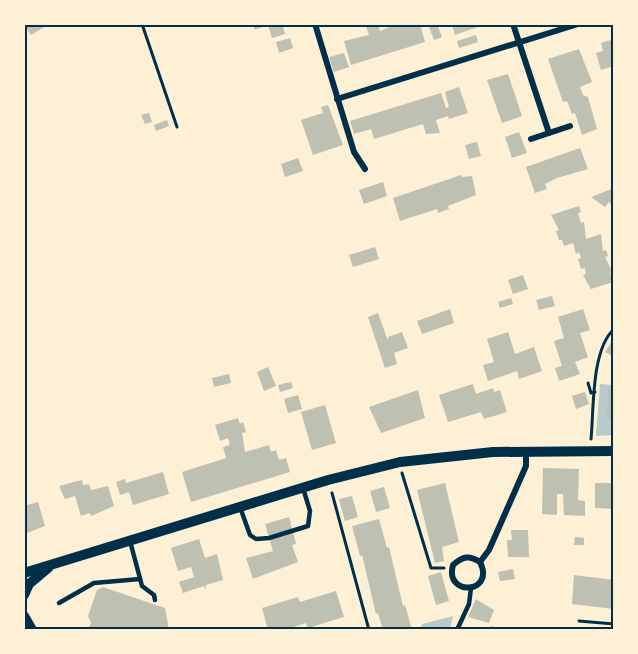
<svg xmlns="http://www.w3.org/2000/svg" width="638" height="654" viewBox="0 0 638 654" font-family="'Sofia Sans Condensed',sans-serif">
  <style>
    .green { fill: #b9caca }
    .building { fill: #bec0b2 }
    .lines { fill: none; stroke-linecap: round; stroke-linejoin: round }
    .path { stroke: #003049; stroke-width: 3 }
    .service { stroke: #003049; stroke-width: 4.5 }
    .minor { stroke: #003049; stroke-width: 6 }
    .tertiary { stroke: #003049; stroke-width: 10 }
    .neatline { fill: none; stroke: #003049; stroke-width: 2 }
  </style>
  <rect width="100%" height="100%" fill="#fdf0d5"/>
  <g class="green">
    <polygon points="600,384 614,385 614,435 596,436"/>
    <polygon points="453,616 450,630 421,630 422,624"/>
  </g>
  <g class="building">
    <polygon points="24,24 42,24 44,27 31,35 27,29 24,31"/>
    <polygon points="253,24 282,24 285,34 272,38 268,25 255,30"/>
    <polygon points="372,24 378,24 380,31 397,24 420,24 425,42 351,65 344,41 369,35 366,26"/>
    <polygon points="437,24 442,37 434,40 429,27"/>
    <polygon points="452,24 486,24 455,35"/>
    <polygon points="476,35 478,42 459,48 457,41"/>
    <polygon points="290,38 293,48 279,53 276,42"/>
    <polygon points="614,39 614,66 601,70 596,53 603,51 601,43"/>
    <polygon points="579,49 592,82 580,87 583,95 588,97 597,129 582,135 575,113 572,114 567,101 563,102 548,59"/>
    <polygon points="344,53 349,67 334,72 329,57"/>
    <polygon points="508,74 522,116 502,123 487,80"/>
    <polygon points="459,87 468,113 449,119 448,116 436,120 440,133 426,134 423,124 374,139 371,129 354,134 350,121 441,93 446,108 449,107 445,92"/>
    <polygon points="328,105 343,145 313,155 301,120 323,113 321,107"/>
    <polygon points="149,113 152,122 145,124 141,115"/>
    <polygon points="167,120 169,126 156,131 154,125"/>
    <polygon points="519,132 527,153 512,158 505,137"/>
    <polygon points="477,142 481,156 469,159 465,145"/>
    <polygon points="580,148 588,169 557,178 545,184 547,189 535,193 526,167"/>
    <polygon points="298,158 303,171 285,177 281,164"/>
    <polygon points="461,175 462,177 472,176 476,195 448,206 449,209 438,213 437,209 400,221 393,198"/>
    <polygon points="383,182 387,196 364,204 359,190"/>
    <polygon points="614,188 614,207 609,202 605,207 591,197"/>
    <polygon points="579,206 581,212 578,213 581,223 584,222 586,239 601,234 603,251 606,250 608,256 605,257 612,271 610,272 613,282 591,289 583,275 586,274 585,268 581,269 578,259 581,258 579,252 576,254 573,243 564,246 562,240 559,240 556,231 559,230 551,215"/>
    <polygon points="375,247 379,259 353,267 349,255"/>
    <polygon points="523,275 528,289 513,294 508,280"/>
    <polygon points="552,296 555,306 539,310 536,300"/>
    <polygon points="511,298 513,304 500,308 498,302"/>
    <polygon points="450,309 454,323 422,334 417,321"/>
    <polygon points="583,309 590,330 580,333 588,357 575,362 580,374 559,381 555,368 562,366 554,341 564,338 558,317"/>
    <polygon points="378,313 388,341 388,337 402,332 408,348 394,353 397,364 385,368 368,317"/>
    <polygon points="508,332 515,354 534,347 542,371 519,379 517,371 488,381 483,365 494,362 487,339"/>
    <polygon points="614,338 614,357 605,352"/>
    <polygon points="268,367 276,386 264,391 257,372"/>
    <polygon points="229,374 231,383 214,387 212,378"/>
    <polygon points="291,382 293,388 280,392 278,385"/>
    <polygon points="473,384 476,394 493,388 494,392 500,390 507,412 484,419 481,412 448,422 439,395"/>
    <polygon points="418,390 425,418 381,433 369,407"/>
    <polygon points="608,390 614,390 614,420 607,419"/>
    <polygon points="585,392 589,404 576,409 572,396"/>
    <polygon points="298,395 302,409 288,413 284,399"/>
    <polygon points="325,405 336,443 312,450 301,412"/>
    <polygon points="238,418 240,424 243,422 246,432 242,433 245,452 269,445 271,452 276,450 279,460 286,458 290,472 191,502 182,472 226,458 223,447 230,445 228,438 220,441 215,425"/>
    <polygon points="543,468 579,469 578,500 585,501 585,516 564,515 563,494 557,494 557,515 542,514"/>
    <polygon points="163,472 169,494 133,505 129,492 120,495 116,482 125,479 126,483"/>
    <polygon points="82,480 83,485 89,484 91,490 108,486 114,506 91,516 90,513 81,516 75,496 65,499 59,486"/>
    <polygon points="445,483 459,542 442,547 444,561 435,563 417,490"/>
    <polygon points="595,483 614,483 614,509 595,508"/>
    <polygon points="384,487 390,508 376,512 370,491"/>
    <polygon points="352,496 358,517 345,521 339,499"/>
    <polygon points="38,502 45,526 24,534 24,506"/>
    <polygon points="289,517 296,544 292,545 298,562 253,579 246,558 273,551 265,524"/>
    <polygon points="379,519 387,548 389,547 403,606 405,605 412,630 383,630 378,613 376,614 362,555 360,556 352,526"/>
    <polygon points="511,530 528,530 529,557 508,557 507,540 512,540"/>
    <polygon points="575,537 584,538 584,545 574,545"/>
    <polygon points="199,539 205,558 217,554 223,580 206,585 205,590 204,586 183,593 179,582 194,577 191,567 178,571 171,548"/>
    <polygon points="513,569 515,579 500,581 498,572"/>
    <polygon points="441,572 449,601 436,605 428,576"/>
    <polygon points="574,575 614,580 614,609 572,604"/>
    <polygon points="103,587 165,608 169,630 88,630 91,623 88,616 97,590"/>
    <polygon points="336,591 344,617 308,628 306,623 284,630 268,630 262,608 298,597 300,602"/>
    <polygon points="476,599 494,610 489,623 468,617"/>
    <polygon points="493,626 494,630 479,630 479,629"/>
  </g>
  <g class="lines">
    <g class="path">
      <polyline points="142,24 177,127"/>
      <polyline points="588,383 591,393 595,392"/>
      <path d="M591,439C594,409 591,350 614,329"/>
      <polyline points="402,473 431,568 444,568"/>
      <polyline points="332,493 369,630"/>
      <polyline points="579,621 614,624"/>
    </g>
    <g class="service">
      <polyline points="240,507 250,535 256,539 269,538 308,526 310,511 303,488"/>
      <polyline points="130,541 142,586 154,595 155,600"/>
      <polyline points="59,603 94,583 140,579"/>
      <polyline points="457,630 469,604 471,588"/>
    </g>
    <g class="minor">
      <polyline points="315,24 354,152 365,169"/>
      <polyline points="513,24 549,133"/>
      <polyline points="337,99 578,24"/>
      <polyline points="531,139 570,126"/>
      <path d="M480,562C496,594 444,597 453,565C463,556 469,555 480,562L489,550L526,466V451"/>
    </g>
    <g class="tertiary">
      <polyline points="24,573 328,480 400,462 493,452 614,451"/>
      <polyline points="24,595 29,584 48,568"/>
      <polyline points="24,616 32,630"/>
    </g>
  </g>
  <rect width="638" height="654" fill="none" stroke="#fdf0d5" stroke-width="51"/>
  <rect x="26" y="26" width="586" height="602" class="neatline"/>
</svg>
